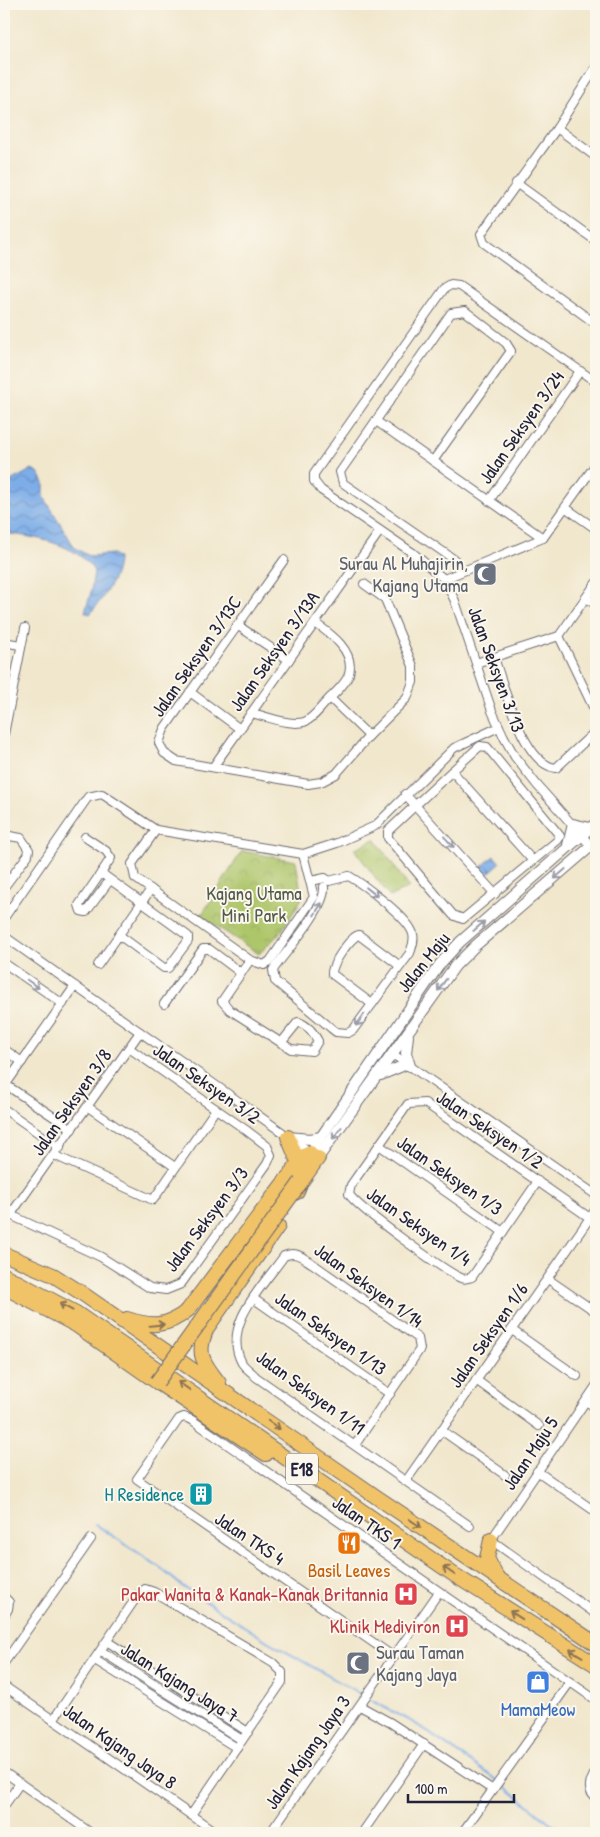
<svg xmlns="http://www.w3.org/2000/svg" width="600" height="1837" viewBox="0 0 600 1837" font-family="'Patrick Hand',sans-serif">
  <style>
    .park { fill: url(#park-crowns); stroke: #687453 }
    .water { fill: url(#water-waves); stroke: #506892 }
    .lines { fill: none; stroke-linecap: round; stroke-linejoin: round }
    .stream { stroke: #7dade8; stroke-width: 2 }
    .minor-casing { stroke: #6a676e; stroke-width: 10 }
    .tertiary-casing { stroke: #6a676e; stroke-width: 12 }
    .motorway-casing { stroke: #6a676e; stroke-width: 16 }
    .minor { stroke: #fff; stroke-width: 8 }
    .tertiary { stroke: #fff; stroke-width: 10 }
    .motorway { stroke: #f1c369; stroke-width: 14 }
    .motorway-bridge-casing { stroke: #6a676e; stroke-width: 16; stroke-linecap: butt }
    .motorway-bridge { stroke: #f1c369; stroke-width: 14 }
    .oneway { stroke: #9c9ca7 }
    .oneway2 { stroke: #8a7252 }
    .labels { text-anchor: middle; dominant-baseline: central; stroke-width: 4; stroke-linejoin: round; paint-order: stroke }
    .shield { fill: #fbf7ec; stroke: #636270; stroke-width: 1 }
    .shield-label { font-size: 18px; font-weight: bold; fill: #22223b }
    .street-label { font-size: 19px; fill: #22223b; stroke: #fbf7ec }
    .worship-label { font-size: 19px; fill: #5b616d; stroke: #fbf7ec; text-anchor: end }
    .park-label { font-size: 19px; fill: #535b4c; stroke: #fbf7ec }
    .culture-label { font-size: 19px; fill: #0d838f; stroke: #fbf7ec; text-anchor: end }
    .food-label { font-size: 19px; fill: #c56008; stroke: #fbf7ec }
    .health-label { font-size: 19px; fill: #be3a42; stroke: #fbf7ec; text-anchor: end }
    .shop-label { font-size: 19px; fill: #366cbe; stroke: #fbf7ec }
  </style>
  <defs>
    <pattern id="park-crowns" width="20" height="18" patternUnits="userSpaceOnUse" patternTransform="scale(1.25)"><rect width="20" height="18" fill="#aec66b"/><path d="M2 6a3 3 0 1 1 6 0M12 15a3 3 0 1 1 6 0" fill="none" stroke="#95aa5e"/></pattern>
    <pattern id="water-waves" width="16" height="10" patternUnits="userSpaceOnUse" patternTransform="scale(1.25)"><rect width="16" height="10" fill="#7dade8"/><path d="M0 5q4-4 8 0t8 0" fill="none" stroke="#668cbd"/></pattern>
  </defs>
  <rect width="100%" height="100%" fill="#fbf7ec"/>
  <filter id="ink" filterUnits="userSpaceOnUse"><feTurbulence type="fractalNoise" baseFrequency=".02" numOctaves="2"/><feDisplacementMap in="SourceGraphic" scale="10" xChannelSelector="R" yChannelSelector="G"/><feConvolveMatrix kernelMatrix="1 2 1 2 8 2 1 2 1" color-interpolation-filters="sRGB"/></filter>
  <filter id="wash" filterUnits="userSpaceOnUse"><feTurbulence type="fractalNoise" baseFrequency=".0096" numOctaves="4" result="noise"/><feDisplacementMap in="SourceGraphic" scale="20" xChannelSelector="R" yChannelSelector="G"/><feGaussianBlur stdDeviation="1.12" result="paint"/><feColorMatrix in="noise" values="0 0 0 0 0 0 0 0 0 0 0 0 0 0 0 0 0 1.4 0 .05"/><feComposite in="paint" operator="in"/></filter>
  <g filter="url(#wash)">
    <rect width="100%" height="100%" fill="#f1e7cd"/>
    <g class="park">
      <polygon points="375,839 409,887 390,897 354,849"/>
      <polygon points="242,851 296,861 302,898 281,932 259,954 201,916"/>
    </g>
    <g class="water">
      <path d="M32,469L39,473L44,483V497L75,548L89,556L113,554L118,558C118,578 102,599 90,614L85,612L91,592L94,571C77,543 34,537 4,533V486C13,478 22,476 32,469Z"/>
      <polygon points="494,856 500,863 485,876 479,869"/>
    </g>
    <g class="lines">
      <g class="stream">
        <polyline points="95,1524 158,1566 182,1586 267,1641 364,1696"/>
        <polyline points="368,1699 413,1722 497,1780"/>
        <polyline points="501,1783 563,1833"/>
      </g>
    </g>
  </g>
  <g filter="url(#ink)">
    <g class="lines">
      <g class="minor-casing">
        <g id="minor">
          <polyline points="596,67 557,128 481,234 484,243 596,324"/>
          <polyline points="557,128 596,157"/>
          <polyline points="516,183 596,241"/>
          <polyline points="376,421 543,538"/>
          <polyline points="433,461 511,351 506,343 465,311 451,313 340,472 343,483 455,560 460,571"/>
          <polyline points="489,501 580,371"/>
          <polyline points="566,508 596,529"/>
          <polyline points="284,560 164,729 159,743 164,753 176,761 308,784 321,782 336,774 369,736 407,698 413,682 413,666 385,599 364,584"/>
          <polyline points="444,579 543,538 596,464"/>
          <polyline points="586,598 596,605"/>
          <polyline points="237,625 289,660"/>
          <polyline points="559,636 596,713"/>
          <polyline points="4,642 20,645"/>
          <path d="M494,658C504,685 523,765 556,768L596,731"/>
          <polyline points="476,663 559,636 596,583"/>
          <polyline points="190,692 240,729"/>
          <polyline points="330,698 369,736"/>
          <path d="M251,713C266,716 289,726 304,722C312,720 321,707 327,701C333,695 346,684 349,674C355,651 331,634 315,623"/>
          <polyline points="4,734 25,628"/>
          <polyline points="213,767 380,531"/>
          <polyline points="452,771 480,746 487,747 560,836 558,840 463,919 453,915 388,838 388,831 452,771 533,861"/>
          <polyline points="405,794 495,894"/>
          <polyline points="156,830 132,864 135,878 250,960 264,965 270,961 314,897 303,854"/>
          <polyline points="4,835 21,838 29,850 28,855 4,887"/>
          <polyline points="85,837 106,851 111,858 101,873 188,936 188,941 168,968 164,968 119,935"/>
          <polyline points="591,846 537,785 515,757 504,737 492,711 455,601 444,579 413,553 321,490 314,481 314,474 444,289 451,285 459,286 596,382"/>
          <polyline points="101,873 79,905 81,911 86,912 110,880"/>
          <path d="M311,881L325,878L329,881L349,876C364,885 409,918 413,934C415,941 412,947 410,953L353,1030L348,1033L336,1032L331,1028L275,981L273,970C286,951 326,908 324,887"/>
          <polyline points="4,918 88,797 102,794 156,830 303,854 337,843 375,826 454,748 499,727"/>
          <polyline points="4,936 313,1154"/>
          <path d="M250,960L222,1001L230,1010L291,1049L312,1051L318,1041C314,1033 308,1025 298,1022L281,1043"/>
          <polyline points="4,963 63,1004"/>
          <polyline points="98,965 151,889"/>
          <polyline points="164,1004 203,949 209,949 241,973"/>
          <path d="M372,1004L332,974C331,965 351,936 359,935L400,966"/>
          <polyline points="4,1049 22,1062"/>
          <polyline points="394,1055 596,1195"/>
          <polyline points="6,1085 72,1129"/>
          <polyline points="4,1087 75,986"/>
          <polyline points="88,1107 175,1167"/>
          <polyline points="4,1109 60,1148"/>
          <polyline points="379,1145 503,1232"/>
          <polyline points="54,1155 153,1200 216,1109"/>
          <path d="M538,1181L472,1277C468,1278 465,1280 461,1278C446,1272 355,1206 349,1194L351,1185L408,1104L425,1103L590,1218"/>
          <polyline points="4,1212 101,1257 150,1288 166,1290 181,1284 267,1164 271,1155 267,1146 246,1130 129,1048"/>
          <polyline points="11,1214 140,1032"/>
          <polyline points="548,1279 596,1312"/>
          <polyline points="254,1299 390,1394"/>
          <polyline points="512,1330 577,1376"/>
          <polyline points="476,1380 539,1426"/>
          <polyline points="596,1386 491,1540 596,1614"/>
          <polyline points="586,1401 596,1408"/>
          <polyline points="441,1430 505,1475"/>
          <path d="M355,1445L420,1349L418,1338L313,1264C303,1258 296,1250 284,1256C264,1285 221,1325 242,1363C245,1368 252,1372 256,1377L470,1526"/>
          <polyline points="537,1471 596,1512"/>
          <polyline points="406,1481 596,1209"/>
          <polyline points="4,1597 9,1602 8,1609 4,1616"/>
          <polyline points="108,1642 248,1732"/>
          <polyline points="101,1651 242,1740"/>
          <polyline points="394,1657 137,1479 179,1419 184,1417 192,1420 596,1700"/>
          <polyline points="95,1660 237,1748"/>
          <polyline points="4,1663 91,1539"/>
          <polyline points="4,1686 217,1833"/>
          <polyline points="360,1706 391,1723 493,1790"/>
          <polyline points="53,1720 138,1595 145,1589 154,1592 273,1663 282,1672 282,1682 191,1815"/>
          <path d="M596,1771C590,1781 586,1790 596,1798"/>
          <polyline points="4,1772 91,1833"/>
          <polyline points="4,1806 20,1783"/>
          <polyline points="270,1833 439,1592"/>
          <polyline points="362,1833 424,1744"/>
          <polyline points="462,1833 570,1682"/>
        </g>
      </g>
      <g class="tertiary-casing">
        <g id="tertiary">
          <polyline points="568,845 573,824 590,828"/>
          <polyline points="408,1036 406,1053 410,1066"/>
          <polyline points="381,1075 407,1064"/>
          <polyline points="288,1137 310,1139 321,1137"/>
          <polyline points="310,1153 440,964 460,942 596,823"/>
          <polyline points="318,1158 455,966 475,946 596,842"/>
        </g>
      </g>
      <g class="motorway-casing">
        <g id="motorway">
          <polyline points="288,1137 299,1164"/>
          <polyline points="297,1192 301,1182 318,1158"/>
          <polyline points="4,1254 53,1275 80,1292 378,1498 596,1644"/>
          <polyline points="4,1275 76,1313 453,1574 596,1665"/>
          <polyline points="4,1287 76,1325 157,1382 266,1454"/>
          <path d="M127,1319C151,1327 168,1327 188,1310L304,1156L310,1153"/>
          <path d="M219,1383C202,1362 196,1353 207,1328L278,1226"/>
          <polyline points="491,1540 487,1558 496,1576"/>
        </g>
      </g>
      <use href="#minor" class="minor"/>
      <use href="#tertiary" class="tertiary"/>
      <use href="#motorway" class="motorway"/>
      <g class="motorway-bridge-casing">
        <polyline id="motorway-bridge" points="157,1382 301,1182"/>
      </g>
      <use href="#motorway-bridge" class="motorway-bridge"/>
    </g>
    <defs><path id="oneway-shaft" d="M-6 0H5M1.5-3L5.5 0L1.5 3" fill="none" stroke-width="1.6" stroke-linecap="round" stroke-linejoin="round" transform="scale(1.25)"/></defs>
    <g class="oneway">
      <use href="#oneway-shaft" transform="translate(449 842) rotate(48)"/>
      <use href="#oneway-shaft" transform="translate(560 874) rotate(139)"/>
      <use href="#oneway-shaft" transform="translate(372 892) rotate(38)"/>
      <use href="#oneway-shaft" transform="translate(318 909) rotate(-59)"/>
      <use href="#oneway-shaft" transform="translate(479 926) rotate(-41)"/>
      <use href="#oneway-shaft" transform="translate(33 984) rotate(35)"/>
      <use href="#oneway-shaft" transform="translate(442 985) rotate(125)"/>
      <use href="#oneway-shaft" transform="translate(360 1020) rotate(126)"/>
      <use href="#oneway-shaft" transform="translate(337 1133) rotate(127)"/>
    </g>
    <g class="oneway2">
      <use href="#oneway-shaft" transform="translate(66 1307) rotate(-152)"/>
      <use href="#oneway-shaft" transform="translate(157 1325) rotate(-5)"/>
      <use href="#oneway-shaft" transform="translate(184 1386) rotate(-145)"/>
      <use href="#oneway-shaft" transform="translate(274 1425) rotate(35)"/>
      <use href="#oneway-shaft" transform="translate(415 1523) rotate(34)"/>
      <use href="#oneway-shaft" transform="translate(449 1571) rotate(-145)"/>
      <use href="#oneway-shaft" transform="translate(516 1615) rotate(-147)"/>
      <use href="#oneway-shaft" transform="translate(576 1653) rotate(-149)"/>
    </g>
  </g>
  <defs>
    <g id="mosque-square" transform="scale(1.25)"><rect x="-9" y="-9" width="18" height="18" rx="4" fill="#6b7280" stroke="#fbf7ec"/><path d="M3.5-4.9A6 6 0 1 0 3.5 4.9A5 5 0 1 1 3.5-4.9Z" fill="#fff"/></g>
    <g id="building-square" transform="scale(1.25)"><rect x="-9" y="-9" width="18" height="18" rx="4" fill="#0f9aa8" stroke="#fbf7ec"/><path d="M-4-6H4V6H1V3H-1V6H-4ZM-2.5-4.3h1.7v1.8h-1.7ZM.8-4.3h1.7v1.8H.8ZM-2.5-1h1.7V.8h-1.7ZM.8-1h1.7V.8H.8Z" fill="#fff"/></g>
    <g id="restaurant-square" transform="scale(1.25)"><rect x="-9" y="-9" width="18" height="18" rx="4" fill="#e8710a" stroke="#fbf7ec"/><path d="M-5-6h1v4h1v-4h1v4h1v-4h1v5L-1.5 .5V6h-2V.5L-5-1ZM5-6V6H3V1.5H1.5Q1.5-4 5-6Z" fill="#fff"/></g>
    <g id="hospital-square" transform="scale(1.25)"><rect x="-9" y="-9" width="18" height="18" rx="4" fill="#e0444e" stroke="#fbf7ec"/><path d="M-5-5h3v3.5h4V-5h3V5h-3V1.5h-4V5h-3Z" fill="#fff"/></g>
    <g id="shop-square" transform="scale(1.25)"><rect x="-9" y="-9" width="18" height="18" rx="4" fill="#3f7fe0" stroke="#fbf7ec"/><path d="M-5-2.5h2.3a2.7 3.5 0 0 1 5.4 0H5L5.5 6h-11ZM-1.5-2.5h3a1.5 2.3 0 0 0-3 0Z" fill="#fff"/></g>
  </defs>
  <g fill-rule="evenodd">
    <use href="#mosque-square" x="485" y="574"/>
    <use href="#building-square" x="201" y="1494"/>
    <use href="#restaurant-square" x="349" y="1543"/>
    <use href="#hospital-square" x="406" y="1594"/>
    <use href="#hospital-square" x="457" y="1626"/>
    <use href="#mosque-square" x="358" y="1663"/>
    <use href="#shop-square" x="538" y="1682"/>
  </g>
  <g class="labels">
    <rect class="shield" x="286" y="1453.5" width="32" height="31" rx="4"/>
    <g class="shield-label">
      <text x="302" y="1469">E18</text>
    </g>
    <g class="street-label">
      <text transform="translate(521 427) rotate(-55)">Jalan Seksyen 3/24</text>
      <text transform="translate(274 651) rotate(-55)">Jalan Seksyen 3/13A</text>
      <text transform="translate(196 656) rotate(-55)">Jalan Seksyen 3/13C</text>
      <text transform="translate(497 669) rotate(70)">Jalan Seksyen 3/13</text>
      <text transform="translate(423 962) rotate(-51)">Jalan Maju</text>
      <text transform="translate(207 1083) rotate(35)">Jalan Seksyen 3/2</text>
      <text transform="translate(71 1102) rotate(-55)">Jalan Seksyen 3/8</text>
      <text transform="translate(490 1129) rotate(34)">Jalan Seksyen 1/2</text>
      <text transform="translate(450 1175) rotate(35)">Jalan Seksyen 1/3</text>
      <text transform="translate(206 1219) rotate(-53)">Jalan Seksyen 3/3</text>
      <text transform="translate(419 1226) rotate(35)">Jalan Seksyen 1/4</text>
      <text transform="translate(369 1285) rotate(36)">Jalan Seksyen 1/14</text>
      <text transform="translate(331 1333) rotate(35)">Jalan Seksyen 1/13</text>
      <text transform="translate(488 1335) rotate(-55)">Jalan Seksyen 1/6</text>
      <text transform="translate(311 1392) rotate(36)">Jalan Seksyen 1/11</text>
      <text transform="translate(530 1453) rotate(-56)">Jalan Maju 5</text>
      <text transform="translate(367 1522) rotate(35)">Jalan TKS 1</text>
      <text transform="translate(250 1538) rotate(34)">Jalan TKS 4</text>
      <text transform="translate(180 1682) rotate(32)">Jalan Kajang Jaya 7</text>
      <text transform="translate(120 1746) rotate(35)">Jalan Kajang Jaya 8</text>
      <text transform="translate(307 1752) rotate(-55)">Jalan Kajang Jaya 3</text>
    </g>
    <g class="worship-label">
      <text x="468" y="563">Surau Al Muhajirin,<tspan x="468" dy="22">Kajang Utama</tspan></text>
      <text x="376" y="1652" text-anchor="start">Surau Taman<tspan x="376" dy="22">Kajang Jaya</tspan></text>
    </g>
    <g class="park-label">
      <text x="254" y="893">Kajang Utama<tspan x="254" dy="22">Mini Park</tspan></text>
    </g>
    <g class="culture-label">
      <text x="184" y="1494">H Residence</text>
    </g>
    <g class="food-label">
      <text x="349" y="1570">Basil Leaves</text>
    </g>
    <g class="health-label">
      <text x="388" y="1594">Pakar Wanita &amp; Kanak-Kanak Britannia</text>
      <text x="440" y="1626">Klinik Mediviron</text>
    </g>
    <g class="shop-label">
      <text x="538" y="1709">MamaMeow</text>
    </g>
  </g>
  <rect width="600" height="1837" fill="none" stroke="#fbf7ec" stroke-width="20"/>
  <path d="M408 1794v8h106v-8" fill="none" stroke="#22223b" stroke-width="2.5"/>
  <text x="415" y="1794" font-size="15" fill="#22223b" stroke="#fbf7ec" stroke-width="4" paint-order="stroke">100 m</text>
</svg>
